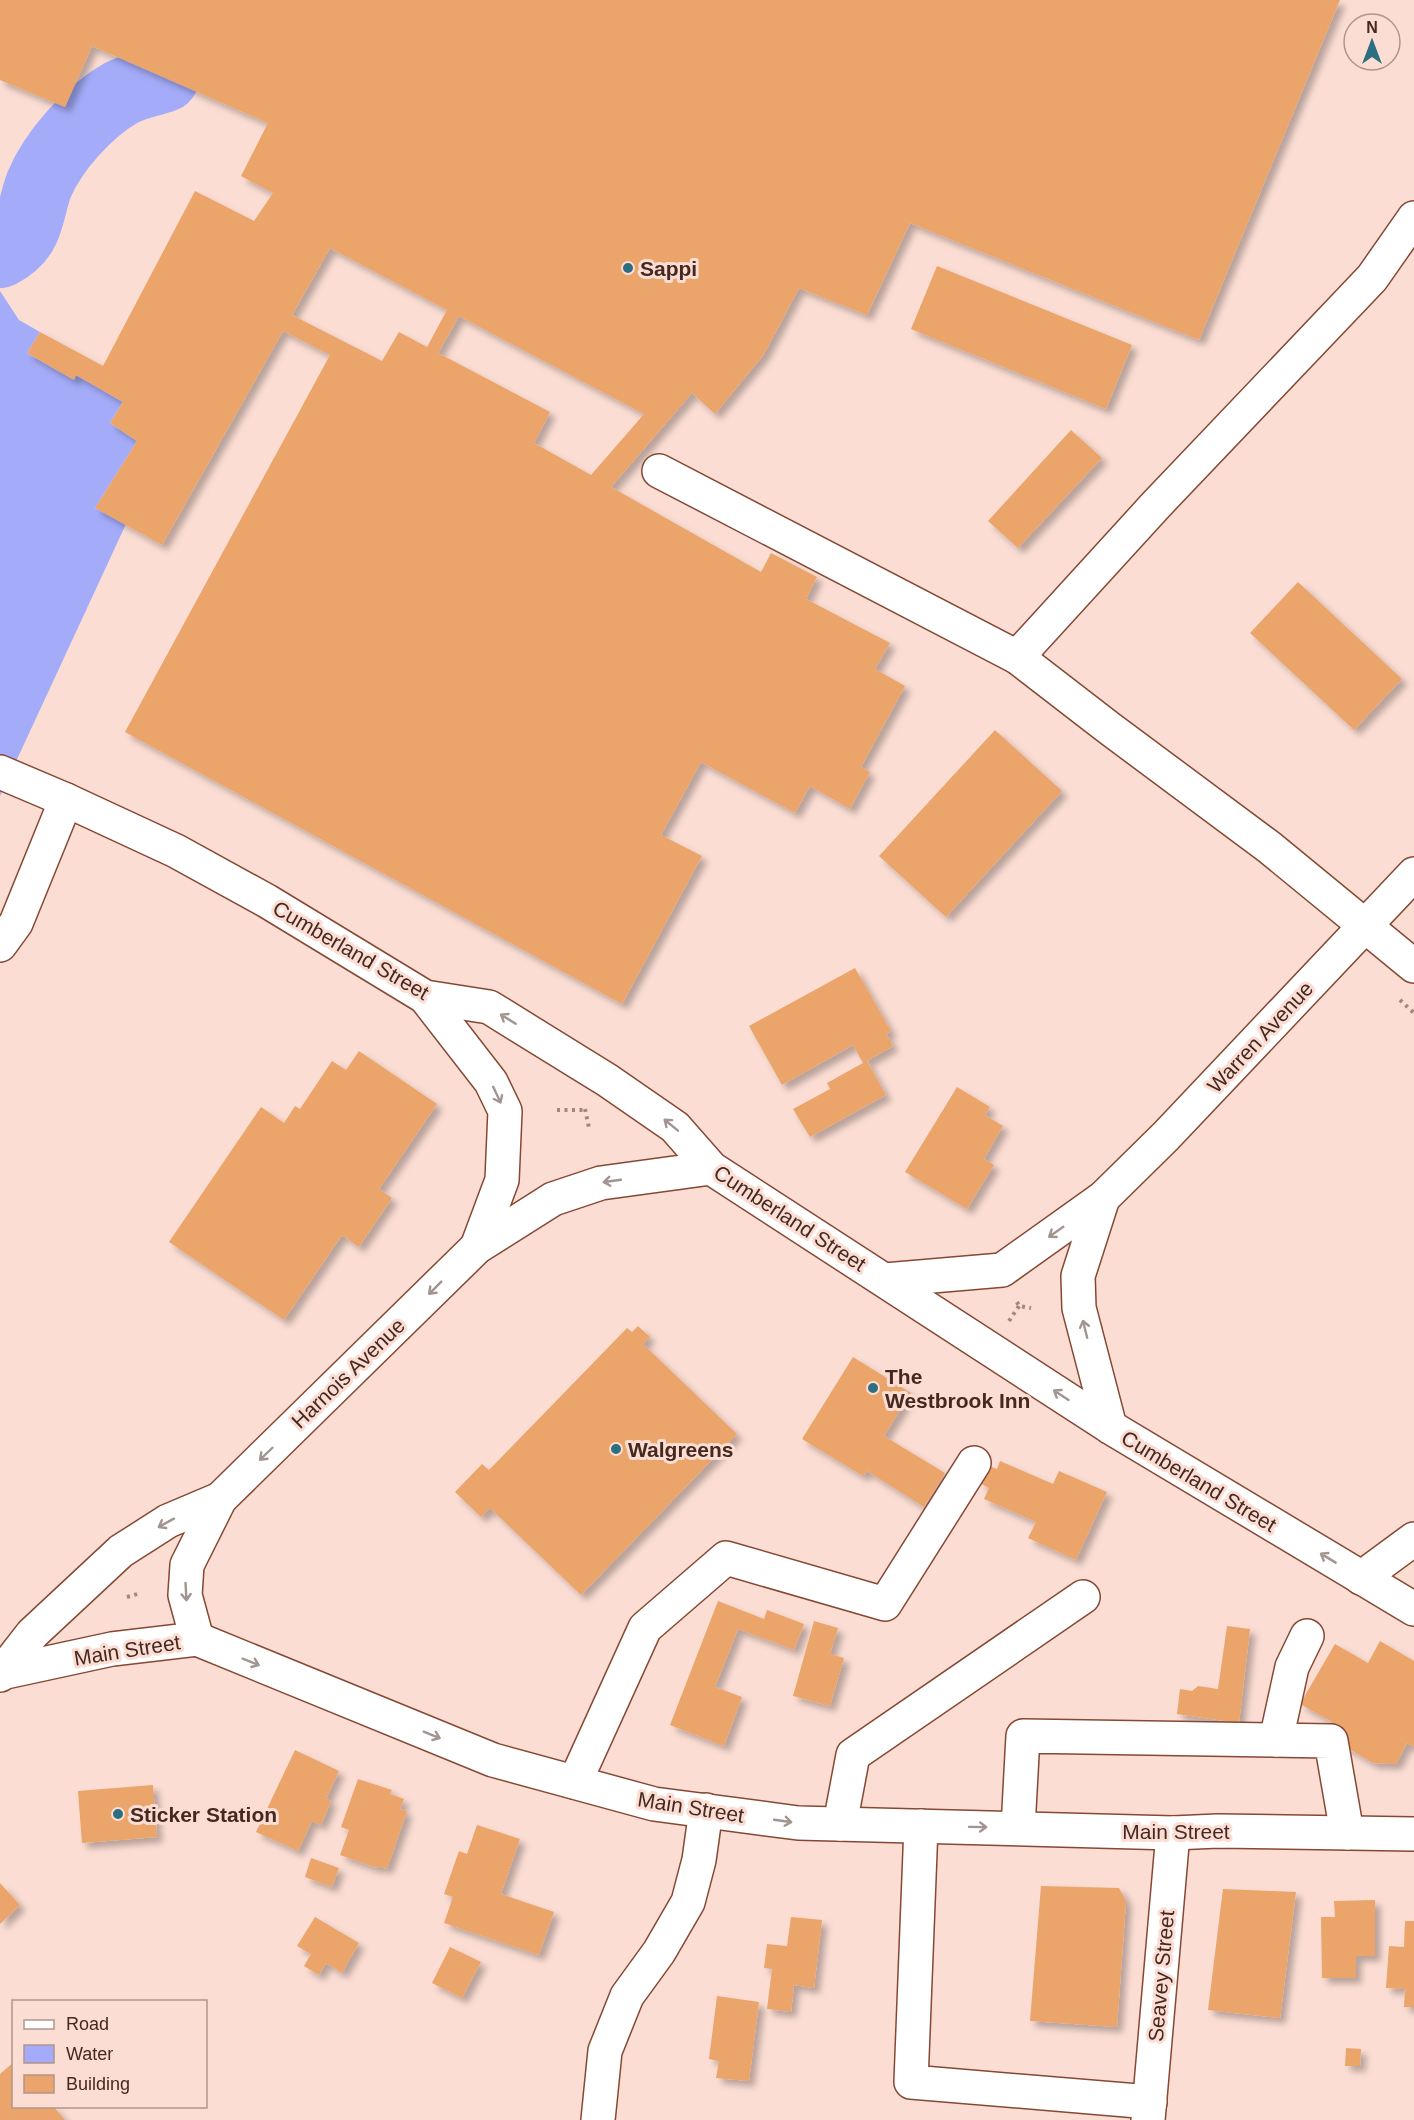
<svg xmlns="http://www.w3.org/2000/svg" width="1414" height="2120" viewBox="0 0 1414 2120" font-family="Arial,sans-serif">
  <style>
    .water { fill: #a4acfa }
    .lines { fill: none; stroke-linecap: round; stroke-linejoin: round }
    .river { stroke: #a4acfa; stroke-width: 68 }
    .building { fill: #eba46b; fill-rule: evenodd; filter: url(#shadow) }
    .minor-casing { stroke: #854833; stroke-width: 36 }
    .major-casing { stroke: #854833; stroke-width: 36 }
    .path { stroke: #a3867c; stroke-width: 4; stroke-dasharray: 3 4.5; stroke-linecap: butt }
    .minor { stroke: #fff; stroke-width: 33 }
    .major { stroke: #fff; stroke-width: 33 }
    .oneway { stroke: #a29490 }
    .poi-dot { fill: #2d6f81; stroke: #fbddd3; stroke-width: 2 }
    .labels { text-anchor: middle; dominant-baseline: central; stroke-width: 6; stroke-linejoin: round; paint-order: stroke }
    .poi-label { font-size: 21px; font-weight: bold; fill: #452920; stroke: #fbddd3; text-anchor: start }
    .street-label { font-size: 21px; fill: #452920; stroke: #fbddd3 }
  </style>
  <defs>
    <filter id="shadow"><feDropShadow dx="5.5" dy="5.5" stdDeviation="3" flood-color="#0004"/></filter>
  </defs>
  <rect width="100%" height="100%" fill="#fbddd3"/>
  <polygon class="water" points="0,291 19,320 40,332 27,353 73,379 76,375 123,402 110,423 137,441 95,508 126,524 0,796"/>
  <g class="lines">
    <path class="river" d="M0,254C33,237 28,214 39,185C53,151 89,111 121,93C134,86 151,83 165,78"/>
  </g>
  <g class="building">
    <path d="M0,0H1340L1199,340L910,223L867,315L799,288L764,354L715,414L692,393L611,487L761,572L771,553L817,577L806,599L890,643L875,669L905,686L861,767L870,772L850,809L810,786L795,813L701,762L661,835L702,856L622,1004L125,732L330,355L283,331L162,545L95,508L137,441L110,423L123,402L76,375L74,380L27,353L40,332L103,366L195,191L254,221L273,193L241,176L268,123L92,46L65,107L0,80ZM330,248L447,310L427,347L399,332L382,361L292,315ZM459,316L644,414L591,475L534,443L550,412L438,353Z"/>
    <polygon points="937,266 1132,345 1106,409 911,329"/>
    <polygon points="1071,430 1102,458 1018,548 988,521"/>
    <polygon points="1298,582 1402,679 1354,730 1250,633"/>
    <polygon points="995,730 1062,791 946,917 879,856"/>
    <polygon points="855,968 891,1031 886,1034 893,1046 867,1061 886,1095 810,1137 793,1109 830,1089 827,1083 863,1063 853,1045 782,1085 749,1026"/>
    <polygon points="359,1051 437,1104 379,1189 392,1198 359,1247 342,1235 284,1320 169,1242 261,1107 284,1123 295,1106 300,1109 332,1061 346,1070"/>
    <polygon points="957,1087 990,1107 985,1115 1003,1126 984,1159 994,1165 967,1209 905,1172"/>
    <polygon points="638,1326 650,1337 643,1344 737,1434 581,1595 490,1508 481,1517 455,1492 482,1464 489,1470 627,1328 632,1332"/>
    <polygon points="853,1357 911,1393 884,1436 945,1473 924,1507 867,1471 863,1476 802,1439"/>
    <polygon points="1000,1461 1053,1484 1059,1471 1107,1492 1076,1560 1028,1538 1036,1522 984,1499 989,1488 980,1483 989,1466 997,1469"/>
    <polygon points="718,1601 764,1619 767,1610 804,1624 794,1650 738,1629 715,1687 742,1697 724,1746 670,1725"/>
    <polygon points="814,1621 838,1628 830,1654 844,1658 830,1706 793,1696"/>
    <polygon points="1227,1626 1250,1629 1239,1723 1177,1714 1180,1689 1192,1691 1198,1686 1218,1689"/>
    <polygon points="1380,1641 1414,1661 1414,1747 1407,1743 1396,1764 1373,1763 1344,1746 1332,1722 1300,1704 1335,1644 1368,1663"/>
    <polygon points="295,1750 339,1771 326,1799 331,1801 321,1825 312,1821 298,1851 256,1832"/>
    <polygon points="358,1779 392,1790 390,1794 404,1799 400,1809 407,1811 387,1869 378,1866 377,1868 340,1855 349,1830 341,1827"/>
    <polygon points="153,1785 157,1837 82,1843 78,1791"/>
    <polygon points="477,1825 520,1839 501,1894 554,1912 539,1955 444,1923 453,1897 444,1894 459,1851 467,1854"/>
    <polygon points="311,1858 339,1868 332,1887 305,1877"/>
    <polygon points="0,1883 20,1905 0,1924"/>
    <polygon points="1041,1886 1119,1888 1126,1901 1117,2027 1030,2021"/>
    <polygon points="1223,1889 1296,1892 1280,2018 1208,2010"/>
    <polygon points="1375,1900 1375,1956 1356,1956 1356,1978 1322,1978 1321,1917 1335,1917 1334,1901"/>
    <polygon points="315,1917 359,1943 342,1973 326,1963 319,1975 304,1966 311,1954 297,1946"/>
    <polygon points="791,1917 822,1920 814,1988 794,1985 791,2012 767,2009 772,1969 764,1968 767,1944 787,1946"/>
    <polygon points="1405,1921 1414,1921 1414,2007 1404,2007 1405,1989 1386,1988 1389,1946 1404,1947"/>
    <polygon points="450,1947 481,1962 462,1998 432,1983"/>
    <polygon points="717,1996 759,2002 749,2081 716,2078 719,2061 709,2059"/>
    <polygon points="1346,2048 1361,2049 1360,2066 1345,2066"/>
    <polygon points="14,2062 14,2106 53,2106 65,2120 0,2120 0,2074"/>
  </g>
  <g class="lines">
    <g class="minor-casing">
      <g id="minor">
        <polyline points="659,471 1017,657 1109,728 1269,847 1414,966"/>
        <polyline points="1017,657 1154,507 1372,278 1414,218"/>
        <polyline points="0,945 16,923 66,800"/>
        <polyline points="1361,1578 1414,1539"/>
        <polyline points="1276,1740 1292,1667 1307,1636"/>
        <polyline points="575,1782 645,1628 726,1558 885,1604 974,1463"/>
        <polyline points="840,1824 853,1755 1083,1597"/>
        <polyline points="921,1826 911,2082 1150,2102"/>
        <polyline points="1018,1828 1023,1736 1331,1741 1347,1833"/>
        <polyline points="598,2120 605,2051 627,1996 659,1952 688,1902 699,1860 706,1810"/>
        <polyline points="1148,2120 1173,1833"/>
      </g>
    </g>
    <g class="major-casing">
      <g id="major">
        <polyline points="0,772 66,800 176,851 267,901 425,997 489,1007 607,1080 675,1127 711,1168 1110,1427 1414,1609"/>
        <polyline points="425,997 491,1082 505,1111 502,1180 477,1247"/>
        <polyline points="1103,1198 1078,1276 1079,1308 1110,1427"/>
        <polyline points="885,1280 1002,1270 1103,1198 1166,1136 1414,874"/>
        <polyline points="197,1639 185,1595 187,1565 220,1499 477,1247 553,1199 601,1183 711,1168"/>
        <polyline points="1,1673 112,1649 197,1639 493,1760 654,1804 798,1823 1173,1833 1218,1831 1414,1834"/>
        <polyline points="0,1675 32,1634 121,1551 168,1521 220,1499"/>
      </g>
    </g>
    <g class="path">
      <polyline points="1400,1000 1414,1013"/>
      <polyline points="585,1109 589,1128"/>
      <polyline points="557,1110 584,1110"/>
      <polyline points="1017,1302 1019,1306 1031,1308"/>
      <polyline points="1009,1321 1019,1306"/>
      <polyline points="127,1597 141,1593"/>
    </g>
    <use href="#minor" class="minor"/>
    <use href="#major" class="major"/>
  </g>
  <defs><path id="oneway-shaft" d="M-6 0H5M1.5-3L5.5 0L1.5 3" fill="none" stroke-width="1.6" stroke-linecap="round" stroke-linejoin="round" transform="scale(1.5)"/></defs>
  <g class="oneway">
    <use href="#oneway-shaft" transform="translate(508 1019) rotate(-148)"/>
    <use href="#oneway-shaft" transform="translate(497 1095) rotate(65)"/>
    <use href="#oneway-shaft" transform="translate(671 1125) rotate(-141)"/>
    <use href="#oneway-shaft" transform="translate(612 1181) rotate(172)"/>
    <use href="#oneway-shaft" transform="translate(1056 1232) rotate(145)"/>
    <use href="#oneway-shaft" transform="translate(435 1288) rotate(135)"/>
    <use href="#oneway-shaft" transform="translate(1085 1329) rotate(-104)"/>
    <use href="#oneway-shaft" transform="translate(1061 1395) rotate(-147)"/>
    <use href="#oneway-shaft" transform="translate(266 1454) rotate(136)"/>
    <use href="#oneway-shaft" transform="translate(166 1523) rotate(151)"/>
    <use href="#oneway-shaft" transform="translate(1328 1558) rotate(-149)"/>
    <use href="#oneway-shaft" transform="translate(186 1592) rotate(87)"/>
    <use href="#oneway-shaft" transform="translate(251 1662) rotate(22)"/>
    <use href="#oneway-shaft" transform="translate(432 1735) rotate(22)"/>
    <use href="#oneway-shaft" transform="translate(783 1821) rotate(8)"/>
    <use href="#oneway-shaft" transform="translate(978 1827) rotate(1)"/>
  </g>
  <g class="poi-dot">
    <circle cx="628" cy="268" r="6"/>
    <circle cx="873" cy="1388" r="6"/>
    <circle cx="616" cy="1449" r="6"/>
    <circle cx="118" cy="1814" r="6"/>
  </g>
  <g class="labels">
    <g class="poi-label">
      <text x="640" y="268">Sappi</text>
      <text x="885" y="1376">The<tspan x="885" dy="24">Westbrook Inn</tspan></text>
      <text x="628" y="1449">Walgreens</text>
      <text x="130" y="1814">Sticker Station</text>
    </g>
    <g class="street-label">
      <text transform="translate(351 950) rotate(30)">Cumberland Street</text>
      <text transform="translate(1260 1037) rotate(-47)">Warren Avenue</text>
      <text transform="translate(790 1218) rotate(33)">Cumberland Street</text>
      <text transform="translate(348 1373) rotate(-44)">Harnois Avenue</text>
      <text transform="translate(1199 1481) rotate(31)">Cumberland Street</text>
      <text transform="translate(127 1650) rotate(-9)">Main Street</text>
      <text transform="translate(691 1807) rotate(9)">Main Street</text>
      <text x="1176" y="1831">Main Street</text>
      <text transform="translate(1161 1976) rotate(-85)">Seavey Street</text>
    </g>
  </g>
  <rect x="12" y="2000" width="195" height="108" fill="#fbddd3" stroke="#b2958b" stroke-width="1.5"/>
  <rect x="24" y="2020" width="30" height="9" fill="#ffffff" stroke="#b2958b" stroke-width="1.5"/>
  <text x="66" y="2030" font-size="18" fill="#452920">Road</text>
  <rect x="24" y="2045" width="30" height="18" fill="#a4acfa" stroke="#b2958b" stroke-width="1.5"/>
  <text x="66" y="2060" font-size="18" fill="#452920">Water</text>
  <rect x="24" y="2075" width="30" height="18" fill="#eba46b" stroke="#b2958b" stroke-width="1.5"/>
  <text x="66" y="2090" font-size="18" fill="#452920">Building</text>
  <g transform="translate(1372 42)"><circle r="28" fill="#fbddd3" stroke="#b2958b" stroke-width="1.5"/>
  <path d="M0-4.5L10 22L0 15L-10 22Z" fill="#2d6f81"/>
  <text y="-9" font-size="16" font-weight="bold" text-anchor="middle" fill="#452920">N</text>
  </g>
</svg>
